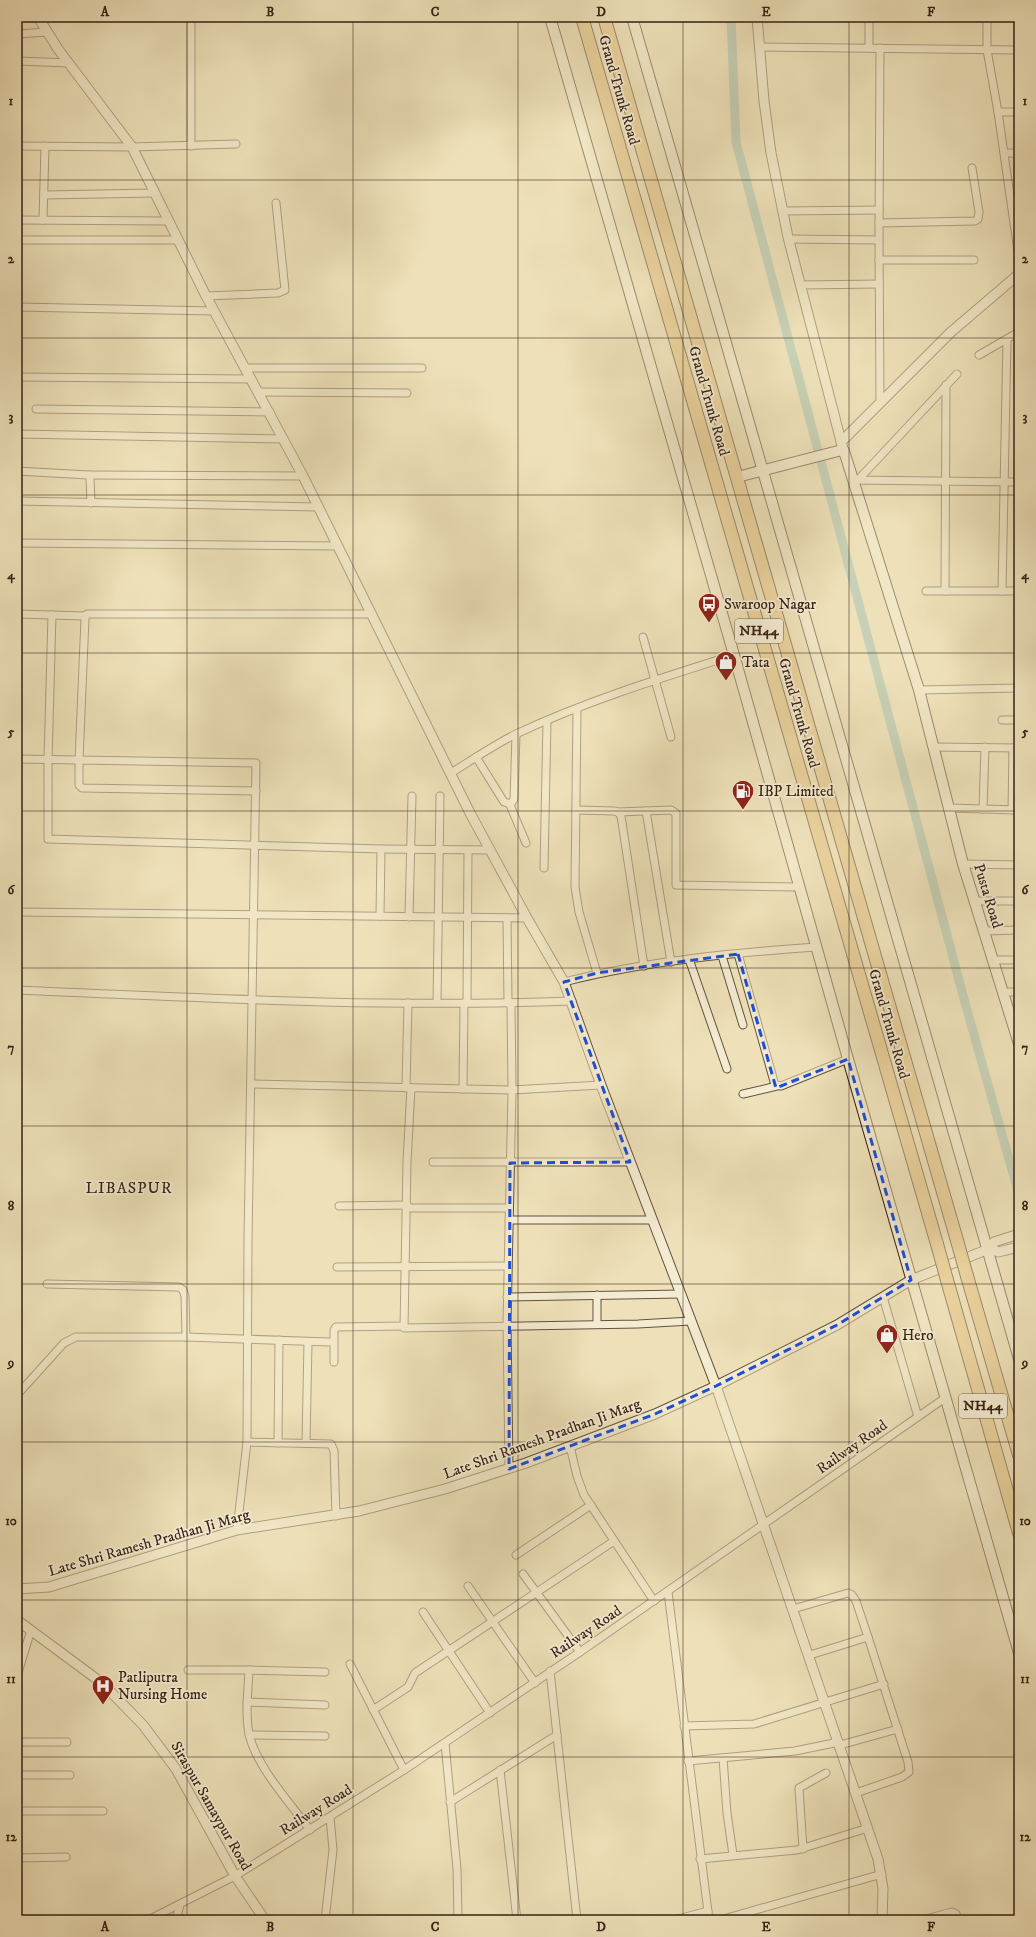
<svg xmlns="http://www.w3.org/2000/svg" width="1036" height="1937" viewBox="0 0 1036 1937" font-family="'IM FELL DW Pica',serif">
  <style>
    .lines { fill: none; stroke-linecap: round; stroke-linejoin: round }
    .canal { stroke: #99bdb2; stroke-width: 9 }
    .minor-casing { stroke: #64513e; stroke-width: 9 }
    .tertiary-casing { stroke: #64513e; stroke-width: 11 }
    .secondary-casing { stroke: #362115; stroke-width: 12 }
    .trunk-casing { stroke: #362115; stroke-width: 14 }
    .minor { stroke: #f4ecd2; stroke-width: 7 }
    .tertiary { stroke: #f4ecd2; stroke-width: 9 }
    .secondary { stroke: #f4ecd2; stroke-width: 10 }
    .trunk { stroke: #e7c07c; stroke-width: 12 }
    .trunk-bridge-casing { stroke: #362115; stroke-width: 14; stroke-linecap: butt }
    .trunk-bridge { stroke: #e7c07c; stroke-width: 12 }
    .marked { fill: none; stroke: #1d4ed8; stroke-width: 3; stroke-dasharray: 8 5; stroke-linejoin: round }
    .grid { fill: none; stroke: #362115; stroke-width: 1; stroke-opacity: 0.55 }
    .labels { text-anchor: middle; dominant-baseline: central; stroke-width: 3.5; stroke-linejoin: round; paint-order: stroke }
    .shield { fill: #f4ecd2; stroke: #6f5e4e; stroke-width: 1 }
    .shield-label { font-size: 14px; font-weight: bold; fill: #362115 }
    .street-label { font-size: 15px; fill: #362115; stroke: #f4ecd2 }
    .poi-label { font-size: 15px; fill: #362115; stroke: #f4ecd2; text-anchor: start }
    .neighbourhood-label { font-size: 16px; letter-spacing: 1px; fill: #362115; stroke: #f4ecd2 }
    .neatline { fill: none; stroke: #362115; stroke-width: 1.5 }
    .grid-label { font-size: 13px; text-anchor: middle; font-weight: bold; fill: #362115 }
  </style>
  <rect width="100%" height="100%" fill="#eee1b9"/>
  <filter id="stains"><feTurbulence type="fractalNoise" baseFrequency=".005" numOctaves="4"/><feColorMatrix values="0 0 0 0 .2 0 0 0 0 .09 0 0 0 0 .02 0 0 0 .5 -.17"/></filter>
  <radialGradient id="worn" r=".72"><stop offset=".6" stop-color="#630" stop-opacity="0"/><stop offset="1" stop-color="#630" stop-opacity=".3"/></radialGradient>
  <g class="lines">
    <polyline class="canal" points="731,17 736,142 964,999 1019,1195"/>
    <g class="minor-casing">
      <g id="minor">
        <polyline points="191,17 191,146"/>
        <polyline points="987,17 987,50 998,112 1019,258"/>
        <polyline points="17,34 47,32"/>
        <polyline points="760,47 1019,50"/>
        <polyline points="869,48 869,17"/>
        <polyline points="880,48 879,240 880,401"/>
        <polyline points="17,61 69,63"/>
        <polyline points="998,112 1019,112"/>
        <polyline points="17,146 132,147 236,144"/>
        <polyline points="1005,153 1019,153"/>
        <polyline points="44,195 154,193"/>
        <polyline points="783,211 879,210"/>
        <polyline points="17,220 167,221"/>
        <polyline points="43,220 45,146"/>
        <polyline points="879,223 975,221 978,219 979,212 972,168"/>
        <polyline points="788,239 879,240"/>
        <polyline points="17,240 177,240"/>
        <polyline points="879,260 974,260"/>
        <polyline points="800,285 879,284"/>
        <polyline points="206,296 278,293 285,290 276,203"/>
        <polyline points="17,307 214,311"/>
        <polyline points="979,355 1019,332"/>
        <polyline points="245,368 422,368"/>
        <polyline points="17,377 252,379"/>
        <polyline points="259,392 407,393"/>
        <polyline points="36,409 270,412"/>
        <polyline points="17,434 283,439"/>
        <polyline points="17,471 88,475 90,478 91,503"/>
        <polyline points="88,475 303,476"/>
        <polyline points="853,480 1019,482"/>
        <polyline points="857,481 957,374"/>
        <polyline points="17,501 318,507"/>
        <polyline points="17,543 338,546"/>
        <polyline points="926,591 1019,591"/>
        <polyline points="945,591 946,385"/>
        <polyline points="1002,591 1007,339"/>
        <polyline points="17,614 85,616"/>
        <polyline points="52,615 48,760 48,839 381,849 490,850"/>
        <polyline points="643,637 671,737"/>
        <polyline points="919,690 1019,688"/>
        <polyline points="577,709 575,887 579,912 597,973"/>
        <polyline points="1002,720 1019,720"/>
        <polyline points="933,747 1019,748"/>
        <polyline points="476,757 504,802 511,804 514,799 516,734"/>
        <polyline points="17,759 79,760 85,618 87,614 372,614"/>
        <path d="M451,773C472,760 494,745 516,734C586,701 661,678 734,655"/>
        <polyline points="510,805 526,843"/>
        <polyline points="949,808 1019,810"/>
        <polyline points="983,809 985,747"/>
        <polyline points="576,810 614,811 618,812 621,816 644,966"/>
        <polyline points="1012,810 1013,748"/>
        <polyline points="646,811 671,962"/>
        <polyline points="618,812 671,810 676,813 676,885 799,887"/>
        <polyline points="963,864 1019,865"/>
        <polyline points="544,868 547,721"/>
        <polyline points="974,901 1019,901"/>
        <polyline points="17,912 527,918"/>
        <polyline points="380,916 381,849"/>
        <polyline points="409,917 412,796"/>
        <polyline points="507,918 508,1003"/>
        <polyline points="983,931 1019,930"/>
        <polyline points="738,954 775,1085 781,1086 848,1059"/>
        <polyline points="722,956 743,1025"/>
        <polyline points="689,959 727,1069"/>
        <polyline points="993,960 1019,960"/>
        <path d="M564,982C646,961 732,953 816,947"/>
        <path d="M17,990C202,998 387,1008 572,1001"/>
        <polyline points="1003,992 1019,992"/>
        <polyline points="437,1003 440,796"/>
        <polyline points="467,1003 468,850"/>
        <polyline points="251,1084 512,1090 511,1003"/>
        <polyline points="406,1088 408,1003"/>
        <polyline points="411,1088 407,1162 404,1328 638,1324 691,1321"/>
        <polyline points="463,1089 464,1003"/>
        <polyline points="743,1094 777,1086"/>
        <polyline points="433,1162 630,1162"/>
        <polyline points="339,1206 407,1205"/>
        <polyline points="406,1208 509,1208"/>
        <polyline points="509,1220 652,1220"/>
        <polyline points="337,1267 508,1266"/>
        <polyline points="47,1284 179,1287 183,1290 185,1296 186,1337"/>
        <polyline points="597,1295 597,1324"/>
        <polyline points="507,1297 681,1294"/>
        <polyline points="883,1297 918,1417"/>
        <polyline points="334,1362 334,1330 336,1327 403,1326"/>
        <polyline points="17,1395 64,1343 76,1337 186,1337 329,1342"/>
        <polyline points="247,1442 331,1444 334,1451 336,1516"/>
        <polyline points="278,1443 279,1340"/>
        <polyline points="306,1443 308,1342"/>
        <polyline points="570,1446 577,1476 584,1495 654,1601"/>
        <polyline points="509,1469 507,1323 512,1090 601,1085"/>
        <polyline points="237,1530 247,1442 248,1240 256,763 79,760 79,785 82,788 256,791"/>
        <polyline points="516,1555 591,1505"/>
        <polyline points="523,1574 580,1652"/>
        <polyline points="468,1586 535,1683"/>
        <polyline points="668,1592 709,1920"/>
        <polyline points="793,1609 848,1593 852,1595 856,1601 868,1637 908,1762 909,1772 902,1777 856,1793"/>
        <polyline points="423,1612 490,1713"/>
        <polyline points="810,1655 868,1637"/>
        <polyline points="350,1664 404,1770"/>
        <path d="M188,1670H249C248,1691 245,1713 249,1734C256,1766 290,1803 310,1830"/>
        <polyline points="249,1670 325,1672"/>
        <polyline points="550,1671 577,1920"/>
        <polyline points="17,1676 31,1630"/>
        <polyline points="247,1702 325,1705"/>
        <polyline points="373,1710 408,1687 415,1673 614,1541"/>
        <polyline points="684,1726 754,1724 884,1684"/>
        <polyline points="249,1735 325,1736"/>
        <polyline points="17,1742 67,1742"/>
        <polyline points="445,1743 457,1869 458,1920"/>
        <polyline points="840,1745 898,1729"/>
        <polyline points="723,1758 727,1813 733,1855"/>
        <polyline points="688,1761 795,1751 839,1742"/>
        <polyline points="500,1770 517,1920"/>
        <polyline points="17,1775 70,1775"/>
        <polyline points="450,1802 557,1735"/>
        <polyline points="17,1811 103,1811"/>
        <polyline points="803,1849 799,1788 826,1773"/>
        <polyline points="17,1858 66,1857"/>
        <polyline points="700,1859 797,1850 868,1828"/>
        <polyline points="148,1920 235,1876 404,1770 580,1652 945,1398"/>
        <polyline points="176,1920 180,1905"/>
        <polyline points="325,1920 333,1850 330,1817"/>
        <polyline points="674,1920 708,1911"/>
        <polyline points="720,1920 882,1874"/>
        <polyline points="922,1920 952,1912 956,1914 959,1920"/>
      </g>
    </g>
    <g class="tertiary-casing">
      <g id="tertiary">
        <polyline points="38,17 58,49 132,147 206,296 303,476 470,813 527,918 564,982 601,1085 716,1386 878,1859 883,1889 882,1920"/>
        <polyline points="757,17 764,101 771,153 788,237 843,449"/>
        <polyline points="841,442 951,332 1019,274"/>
        <polyline points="991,1248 998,1252 1019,1247"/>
        <polyline points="17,1589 49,1587 237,1530 359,1511 445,1489 526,1463 655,1414 716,1386 837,1325 911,1280 991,1248 994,1242 1019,1234"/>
        <polyline points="17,1620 102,1683 143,1725 176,1769 235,1876 265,1920"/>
      </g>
    </g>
    <g class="secondary-casing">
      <g id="secondary">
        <polyline points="550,17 734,655 848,1059 1019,1653"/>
        <polyline points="632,17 1019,1359"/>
        <polyline points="737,477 842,450 844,451 919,690 963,864 1019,1044"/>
      </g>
    </g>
    <g class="trunk-casing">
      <g id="trunk">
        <polyline points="582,17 937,1244"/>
        <polyline points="604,17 956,1237"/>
        <polyline points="967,1276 1019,1455"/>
        <polyline points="947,1280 1019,1533"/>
      </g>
    </g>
    <use href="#minor" class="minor"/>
    <use href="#tertiary" class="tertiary"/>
    <use href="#secondary" class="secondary"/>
    <use href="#trunk" class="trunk"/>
    <g class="trunk-bridge-casing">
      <g id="trunk-bridge">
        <polyline points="956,1237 967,1276"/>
        <polyline points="937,1244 947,1280"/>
      </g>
    </g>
    <use href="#trunk-bridge" class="trunk-bridge"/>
  </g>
  <path d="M0 0H1036V1937H0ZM738,954L776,1088L848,1059L911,1280L837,1325L716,1386L655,1414L509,1469L510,1163L630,1162L564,982L597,973Z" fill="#eee1b9" fill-opacity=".55" fill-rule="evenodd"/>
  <path class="marked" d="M738,954L776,1088L848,1059L911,1280L837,1325L716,1386L655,1414L509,1469L510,1163L630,1162L564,982L597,973Z"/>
  <path class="grid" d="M187,17V1920M353,17V1920M518,17V1920M683,17V1920M849,17V1920M17,180H1019M17,338H1019M17,495H1019M17,653H1019M17,811H1019M17,968H1019M17,1126H1019M17,1284H1019M17,1442H1019M17,1600H1019M17,1757H1019"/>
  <defs>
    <g id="bus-pin" transform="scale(1.15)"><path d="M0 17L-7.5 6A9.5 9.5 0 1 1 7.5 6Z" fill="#8f2418" stroke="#f4ecd2"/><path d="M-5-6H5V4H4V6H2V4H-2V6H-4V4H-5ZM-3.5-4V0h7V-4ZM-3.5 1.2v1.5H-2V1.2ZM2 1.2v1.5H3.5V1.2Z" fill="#fff"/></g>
    <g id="shop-pin" transform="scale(1.15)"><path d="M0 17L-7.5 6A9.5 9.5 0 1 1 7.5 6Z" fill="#8f2418" stroke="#f4ecd2"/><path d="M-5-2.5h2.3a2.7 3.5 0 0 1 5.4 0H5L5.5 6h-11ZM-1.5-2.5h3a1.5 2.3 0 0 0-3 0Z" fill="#fff"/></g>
    <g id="fuel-pin" transform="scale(1.15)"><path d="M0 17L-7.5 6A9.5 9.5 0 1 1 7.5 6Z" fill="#8f2418" stroke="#f4ecd2"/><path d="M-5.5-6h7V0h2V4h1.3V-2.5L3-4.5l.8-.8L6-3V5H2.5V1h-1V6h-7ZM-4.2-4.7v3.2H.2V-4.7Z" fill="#fff"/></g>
    <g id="hospital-pin" transform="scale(1.15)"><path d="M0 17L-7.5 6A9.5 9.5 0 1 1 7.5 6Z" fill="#8f2418" stroke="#f4ecd2"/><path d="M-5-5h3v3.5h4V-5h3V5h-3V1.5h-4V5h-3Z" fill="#fff"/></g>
  </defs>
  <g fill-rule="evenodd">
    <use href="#bus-pin" x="709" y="604"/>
    <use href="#shop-pin" x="726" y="662"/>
    <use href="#fuel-pin" x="743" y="791"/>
    <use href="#shop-pin" x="887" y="1335"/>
    <use href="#hospital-pin" x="103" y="1686"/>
  </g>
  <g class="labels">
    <g class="shield">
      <rect x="735" y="619" width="48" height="24" rx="3"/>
      <rect x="959" y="1394" width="48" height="24" rx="3"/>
    </g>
    <g class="shield-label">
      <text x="759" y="631">NH44</text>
      <text x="983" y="1406">NH44</text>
    </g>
    <g class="street-label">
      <text transform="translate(619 90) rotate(74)">Grand Trunk Road</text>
      <text transform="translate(709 401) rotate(74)">Grand Trunk Road</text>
      <text transform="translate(799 713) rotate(74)">Grand Trunk Road</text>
      <text transform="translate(988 896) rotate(73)">Pusta Road</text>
      <text transform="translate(889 1024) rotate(74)">Grand Trunk Road</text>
      <text transform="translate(542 1439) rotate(-20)">Late Shri Ramesh Pradhan Ji Marg</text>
      <text transform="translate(852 1447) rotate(-35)">Railway Road</text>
      <text transform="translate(149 1543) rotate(-16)">Late Shri Ramesh Pradhan Ji Marg</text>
      <text transform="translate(586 1632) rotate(-34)">Railway Road</text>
      <text transform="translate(211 1806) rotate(60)">Siraspur Samaypur Road</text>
      <text transform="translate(316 1810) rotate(-32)">Railway Road</text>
    </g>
    <g class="poi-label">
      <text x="724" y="604">Swaroop Nagar</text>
      <text x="742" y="662">Tata</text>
      <text x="758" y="791">IBP Limited</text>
      <text x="902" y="1335">Hero</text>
      <text x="118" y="1677">Patliputra<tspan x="118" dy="17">Nursing Home</tspan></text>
    </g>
    <g class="neighbourhood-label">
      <text x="129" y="1188">LIBASPUR</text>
    </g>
  </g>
  <rect width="1036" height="1937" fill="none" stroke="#eee1b9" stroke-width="44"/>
  <rect x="22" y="22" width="992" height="1893" class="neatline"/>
  <g class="grid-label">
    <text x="105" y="16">A</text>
    <text x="270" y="16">B</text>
    <text x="435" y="16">C</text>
    <text x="601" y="16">D</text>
    <text x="766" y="16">E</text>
    <text x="931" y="16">F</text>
    <text x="11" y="105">1</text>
    <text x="1025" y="105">1</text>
    <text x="11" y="263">2</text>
    <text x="1025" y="263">2</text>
    <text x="11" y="421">3</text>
    <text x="1025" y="421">3</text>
    <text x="11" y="579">4</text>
    <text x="1025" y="579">4</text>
    <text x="11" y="736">5</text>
    <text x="1025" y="736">5</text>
    <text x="11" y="894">6</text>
    <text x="1025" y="894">6</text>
    <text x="11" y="1052">7</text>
    <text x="1025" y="1052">7</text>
    <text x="11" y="1210">8</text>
    <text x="1025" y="1210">8</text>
    <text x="11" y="1367">9</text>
    <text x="1025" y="1367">9</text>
    <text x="11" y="1525">10</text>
    <text x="1025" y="1525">10</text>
    <text x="11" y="1683">11</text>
    <text x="1025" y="1683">11</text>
    <text x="11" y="1841">12</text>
    <text x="1025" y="1841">12</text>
    <text x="105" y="1931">A</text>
    <text x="270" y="1931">B</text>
    <text x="435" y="1931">C</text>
    <text x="601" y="1931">D</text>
    <text x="766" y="1931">E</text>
    <text x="931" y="1931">F</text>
  </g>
  <rect width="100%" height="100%" filter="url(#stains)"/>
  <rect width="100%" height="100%" fill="url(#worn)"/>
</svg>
